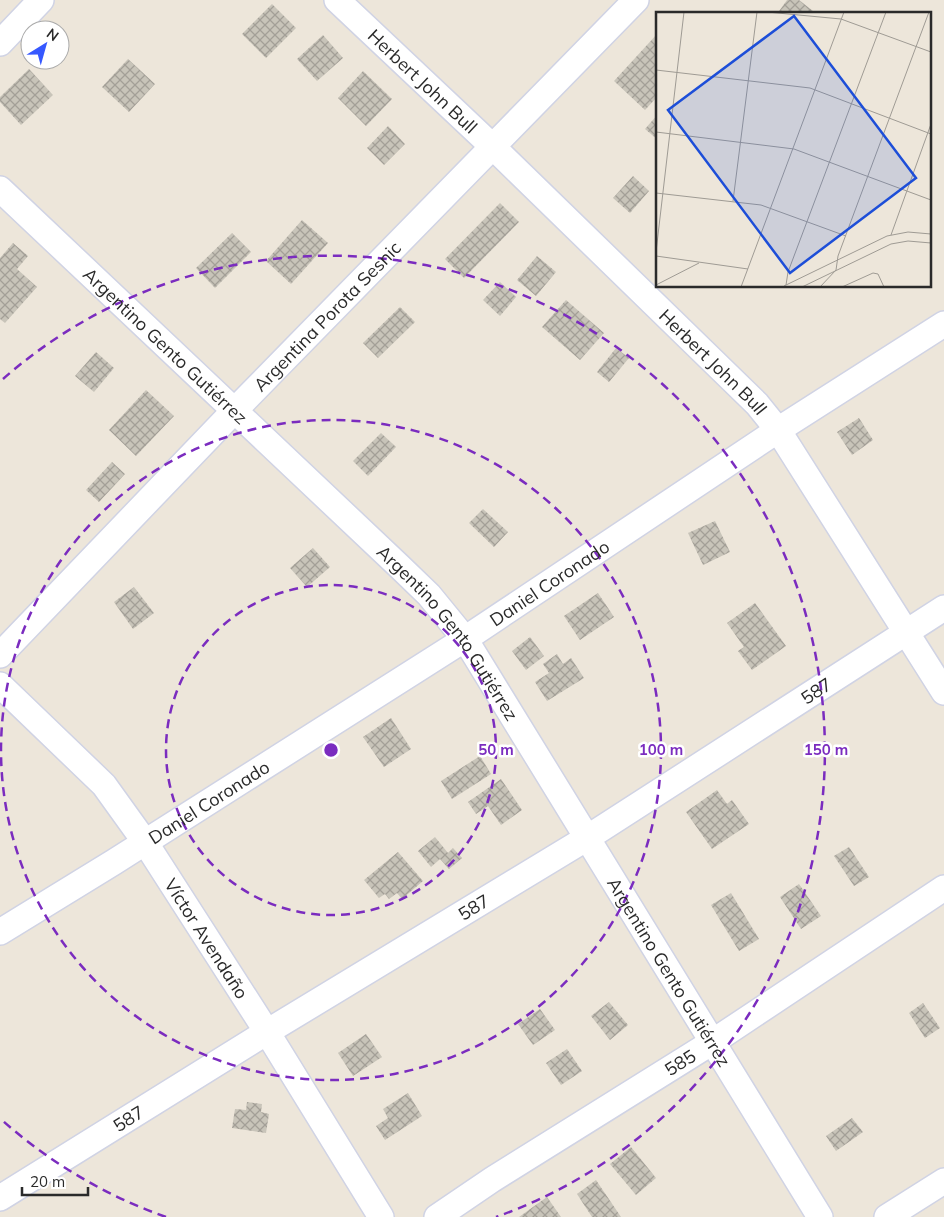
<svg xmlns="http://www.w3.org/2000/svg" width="944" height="1217" viewBox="0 0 944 1217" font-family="Mulish,sans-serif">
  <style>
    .building { fill: url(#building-cross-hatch) }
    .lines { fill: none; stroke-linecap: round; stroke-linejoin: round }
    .street-casing { stroke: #d0d3e4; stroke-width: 28 }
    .street { stroke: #fff; stroke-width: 25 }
    .ring { fill: none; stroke: #7b2cbf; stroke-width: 2.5; stroke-dasharray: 9 6 }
    .labels { text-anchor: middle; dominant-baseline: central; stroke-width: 5; stroke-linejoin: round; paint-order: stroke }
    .street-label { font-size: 18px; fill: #2a2a2a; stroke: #fff }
    .inset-road { fill: none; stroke: #9f9b94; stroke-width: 1 }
    .view { fill: #1d4ed8; fill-opacity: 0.15; stroke: #1d4ed8; stroke-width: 2.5 }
    .inset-edge { fill: none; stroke: #2a2a2a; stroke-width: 2.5 }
    .centre { fill: #7b2cbf; stroke: #fff; stroke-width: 2.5 }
    .ring-label { font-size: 15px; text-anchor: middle; font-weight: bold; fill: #7b2cbf; stroke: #fff; stroke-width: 5; stroke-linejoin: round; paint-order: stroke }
  </style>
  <defs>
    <pattern id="building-cross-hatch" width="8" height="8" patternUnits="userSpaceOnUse" patternTransform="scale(1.25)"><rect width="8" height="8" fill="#c8c4b9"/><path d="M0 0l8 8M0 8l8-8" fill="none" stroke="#a39f97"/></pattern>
  </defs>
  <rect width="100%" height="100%" fill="#ede6da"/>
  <g class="building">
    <polygon points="787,0 799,0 813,11 811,14 777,14"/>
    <polygon points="272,4 296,28 266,58 242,34"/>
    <polygon points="658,33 658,96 645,110 614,81"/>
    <polygon points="323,35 343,58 317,81 297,59"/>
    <polygon points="128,59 155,84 129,112 102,87"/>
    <polygon points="29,69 53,95 21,125 0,102 0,97"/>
    <polygon points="363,71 392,99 366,126 338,98"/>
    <polygon points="658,114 658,140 645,129"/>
    <polygon points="388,126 405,144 384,165 367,148"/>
    <polygon points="633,176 649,191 630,213 613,198"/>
    <polygon points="500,203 519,222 464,278 445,259"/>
    <polygon points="302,220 328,243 291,284 266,261"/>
    <polygon points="232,233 251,252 215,288 196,268"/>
    <polygon points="13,243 28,256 17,269 37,287 5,323 0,319 0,258"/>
    <polygon points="537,256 556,272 536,296 517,280"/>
    <polygon points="500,282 516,297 500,316 483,300"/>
    <polygon points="566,300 604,333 580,360 542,327"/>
    <polygon points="400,307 415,322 378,358 363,343"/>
    <polygon points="616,348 629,358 609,382 597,372"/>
    <polygon points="96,352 114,368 94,392 75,376"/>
    <polygon points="146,390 174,416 136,456 109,430"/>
    <polygon points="859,418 873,440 852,455 837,432"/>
    <polygon points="381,433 396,447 368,476 353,461"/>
    <polygon points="112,462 125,474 99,502 86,490"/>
    <polygon points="483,509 508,532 494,547 469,523"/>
    <polygon points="715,521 730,552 703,565 688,533"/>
    <polygon points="313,548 330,567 307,587 290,568"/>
    <polygon points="134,587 154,613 133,629 114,602"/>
    <polygon points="598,593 614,617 580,640 564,616"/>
    <polygon points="755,603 786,646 752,670 738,651 744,647 727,623"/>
    <polygon points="530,637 544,656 526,670 512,651"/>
    <polygon points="557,654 563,664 571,658 584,678 547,701 535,682 549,673 543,664"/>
    <polygon points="391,718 411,749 384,767 363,737"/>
    <polygon points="480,756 491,774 452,799 441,781"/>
    <polygon points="501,779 522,810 501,825 488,806 476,814 468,802"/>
    <polygon points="717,790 727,804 732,800 749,824 712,849 686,812"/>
    <polygon points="435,837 448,853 453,848 462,858 449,869 440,859 431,867 418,851"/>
    <polygon points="849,847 869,877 854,886 834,856"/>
    <polygon points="398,852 423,881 402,899 397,893 389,899 385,894 379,898 364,880"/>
    <polygon points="799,884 821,916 801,929 780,897"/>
    <polygon points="731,893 759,939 739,951 711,905"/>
    <polygon points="609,1002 628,1025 610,1040 591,1016"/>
    <polygon points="923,1003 940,1028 925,1038 909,1013"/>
    <polygon points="540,1009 555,1030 533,1045 518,1024"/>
    <polygon points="366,1034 382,1057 353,1076 338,1053"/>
    <polygon points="567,1049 582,1071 561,1085 546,1063"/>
    <polygon points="408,1093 422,1116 385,1140 376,1126 388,1118 383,1109"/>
    <polygon points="247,1102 262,1104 261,1112 269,1114 266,1133 232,1128 235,1109 246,1110"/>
    <polygon points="852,1118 863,1132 836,1151 826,1136"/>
    <polygon points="631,1147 656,1178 636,1195 610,1164"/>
    <polygon points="596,1180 621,1217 592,1217 577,1194"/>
    <polygon points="547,1197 561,1217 519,1217"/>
  </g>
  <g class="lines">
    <g class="street-casing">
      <g id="street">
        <path id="s1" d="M337,0L493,147L757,404L778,430L944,692"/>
        <polyline points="0,43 41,0"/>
        <path id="s2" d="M0,189L400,567L429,595L465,639L820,1217"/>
        <path id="s3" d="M0,655L234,411L636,0"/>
        <path id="s4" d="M0,685L104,785L145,842L267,1032L381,1217"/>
        <path id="s5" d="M0,932L114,862L465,639L778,430L944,324"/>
        <path id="s6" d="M0,1198L267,1032L587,838L944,608"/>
        <path id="s7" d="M437,1217L493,1179L714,1041L944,888"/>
        <polyline points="887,1217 944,1181"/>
      </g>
    </g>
    <use href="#street" class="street"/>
  </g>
  <g class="ring">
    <circle cx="331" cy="750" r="165"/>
    <circle cx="331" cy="750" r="330"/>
    <path d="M166 1217A495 495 0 0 1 3 1121M3 379A495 495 0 1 1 496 1217"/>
  </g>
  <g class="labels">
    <g class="street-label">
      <text stroke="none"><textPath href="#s1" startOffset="118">Herbert John Bull</textPath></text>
      <text stroke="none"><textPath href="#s3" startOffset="471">Argentina Porota Sesnic</textPath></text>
      <text stroke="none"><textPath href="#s2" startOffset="228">Argentino Gento Gutiérrez</textPath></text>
      <text stroke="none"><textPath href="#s1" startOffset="522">Herbert John Bull</textPath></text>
      <text stroke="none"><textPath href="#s5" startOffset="651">Daniel Coronado</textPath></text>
      <text stroke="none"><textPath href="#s2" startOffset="632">Argentino Gento Gutiérrez</textPath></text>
      <text stroke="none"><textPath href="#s6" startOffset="961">587</textPath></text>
      <text stroke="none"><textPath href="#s5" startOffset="246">Daniel Coronado</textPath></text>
      <text stroke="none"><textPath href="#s6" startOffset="556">587</textPath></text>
      <text stroke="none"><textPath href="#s4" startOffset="329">Víctor Avendaño</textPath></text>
      <text stroke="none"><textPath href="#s2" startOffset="1038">Argentino Gento Gutiérrez</textPath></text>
      <text stroke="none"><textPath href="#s7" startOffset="288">585</textPath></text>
      <text stroke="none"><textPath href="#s6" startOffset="151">587</textPath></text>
    </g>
  </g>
  <g transform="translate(656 12)">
    <rect width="275" height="275" fill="#ede6da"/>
    <path class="inset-road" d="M111,0L185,7L275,40M0,58L154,76L275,122M0,120L138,137L275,188M0,181L105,193L190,224M77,189L101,0M235,223L275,112M0,240L28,0M0,244L92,257M0,273L43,251M130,273L132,260L230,0M128,274L231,224L252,220L275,222M85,275L188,0M146,275L235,232L252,229L275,231M164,275L180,258L182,244L273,0M186,275L217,261L222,262L228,275"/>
    <path class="view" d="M138,4L260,166L134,261L12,98Z"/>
    <rect width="275" height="275" class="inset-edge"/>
  </g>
  <circle cx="331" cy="750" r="8" class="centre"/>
  <g class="ring-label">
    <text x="496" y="755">50 m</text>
    <text x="661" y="755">100 m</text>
    <text x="826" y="755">150 m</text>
  </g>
  <g transform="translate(45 45) rotate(37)"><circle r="24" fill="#ffffff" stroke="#aaaaaa"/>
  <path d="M0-4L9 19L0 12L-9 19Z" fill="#3658ff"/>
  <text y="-8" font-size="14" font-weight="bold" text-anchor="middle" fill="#2a2a2a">N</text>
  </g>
  <path d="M22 1187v8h66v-8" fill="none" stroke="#2a2a2a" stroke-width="2.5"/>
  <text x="30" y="1187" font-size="15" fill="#2a2a2a" stroke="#ffffff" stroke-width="4" paint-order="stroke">20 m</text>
</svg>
